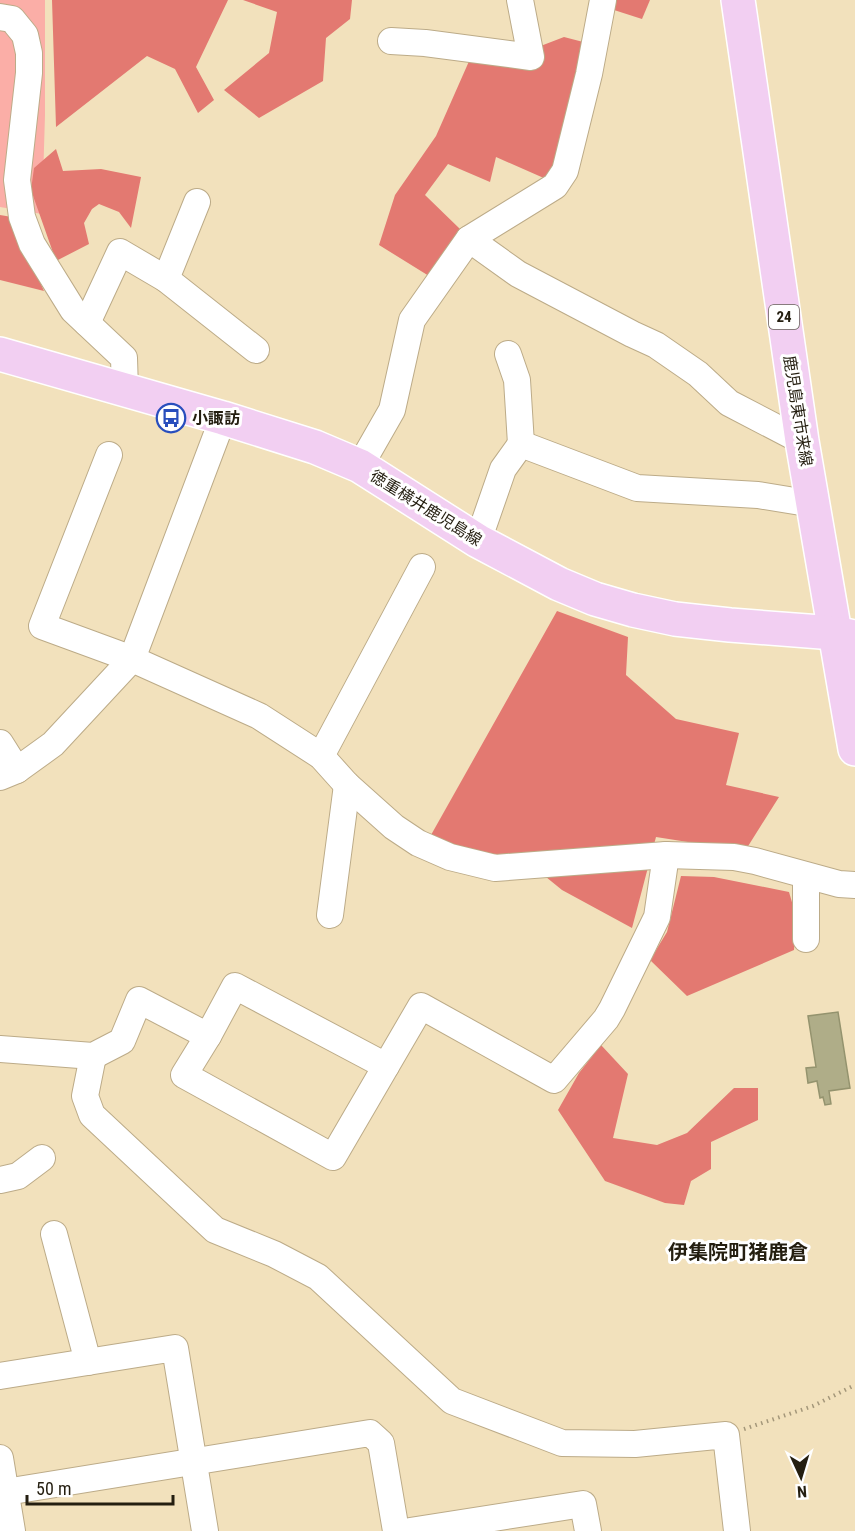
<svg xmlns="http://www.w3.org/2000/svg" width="855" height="1531" viewBox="0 0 855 1531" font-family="'Roboto Condensed','Noto Sans JP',sans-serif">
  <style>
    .green { fill: #fbaea7 }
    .forest { fill: #e37971 }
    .building { fill: #afad88; stroke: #94936e; stroke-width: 1.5 }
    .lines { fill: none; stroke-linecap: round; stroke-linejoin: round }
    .minor-casing { stroke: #bcab88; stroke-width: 28 }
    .major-casing { stroke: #fff; stroke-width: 36 }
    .path { stroke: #a4977a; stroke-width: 4; stroke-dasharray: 1.5 4.5; stroke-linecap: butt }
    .minor { stroke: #fff; stroke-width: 26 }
    .major { stroke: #f2cff2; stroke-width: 33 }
    .labels { text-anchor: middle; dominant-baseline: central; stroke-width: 6; stroke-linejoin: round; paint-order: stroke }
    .shield { fill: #fff; stroke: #666258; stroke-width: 1.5 }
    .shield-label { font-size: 15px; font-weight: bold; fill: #241e10 }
    .street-label { font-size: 16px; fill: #241e10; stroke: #fff }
    .poi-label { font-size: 16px; font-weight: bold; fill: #241e10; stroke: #fff; text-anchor: start }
    .quarter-label { font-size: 20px; font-weight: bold; fill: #241e10; stroke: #fff }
  </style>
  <rect width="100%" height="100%" fill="#f2e1bc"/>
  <polygon class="green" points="0,0 45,0 45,115 42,214 0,207"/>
  <g class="forest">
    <polygon points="52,0 228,0 196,67 214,100 198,113 175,69 147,56 56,127"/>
    <polygon points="243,0 352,0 350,19 326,38 323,81 259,118 224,90 269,53 277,12"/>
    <polygon points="611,0 650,0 642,19 614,10"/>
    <polygon points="564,37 587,43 561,164 546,179 496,157 490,182 448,164 425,195 460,229 429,276 379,245 395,195 436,136 470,59 538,47"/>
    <polygon points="56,149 63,171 101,169 141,177 131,228 119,212 99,204 92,209 84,223 89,244 56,261 31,190 34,168"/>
    <polygon points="0,215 12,217 44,291 0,280"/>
    <polygon points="557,611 628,637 626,675 676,719 739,733 726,785 779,797 745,851 656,837 632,928 562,890 546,877 454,851 431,835"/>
    <polygon points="681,876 714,877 789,892 796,916 794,950 687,996 650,960 667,932"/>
    <polygon points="601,1045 628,1074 613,1138 657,1145 687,1133 734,1088 758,1088 758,1120 711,1142 711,1169 691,1181 684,1205 665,1203 605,1181 558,1110 579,1073"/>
  </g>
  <polygon class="building" points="838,1012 850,1088 829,1091 831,1104 825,1105 823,1097 820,1098 817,1081 808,1083 806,1068 816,1067 808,1016"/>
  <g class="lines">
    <g class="minor-casing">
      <g id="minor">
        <polyline points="0,17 12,19 25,35 29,53 29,73 17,180 22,217 32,244 73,310 124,358 125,390"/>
        <polyline points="391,41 425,43 531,57 520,0"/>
        <polyline points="469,239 518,274 632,334 656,345 698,374 729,403 802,441"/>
        <polyline points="166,279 197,202"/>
        <polyline points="87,323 120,252 166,279 256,350"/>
        <polyline points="508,354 517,380 521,444"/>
        <polyline points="109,455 42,626 132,659 259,716 321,756 347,785 394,827 418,843 450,857 495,868 666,855 734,857 755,861 839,884 855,885"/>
        <polyline points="360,466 392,410 412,320 469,239 555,186 565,171 589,74 603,0"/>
        <polyline points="478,541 503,469 521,444 637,488 758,495 813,504"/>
        <polyline points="0,743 17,770"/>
        <polyline points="321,756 422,567"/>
        <polyline points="0,777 17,770 53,744 132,659 223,418"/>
        <polyline points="330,915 347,785"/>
        <polyline points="806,939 806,876"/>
        <polyline points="208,1036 184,1075 333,1157 421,1006 554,1080 606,1019 612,1009 657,917 666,855"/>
        <polyline points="0,1049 93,1056 122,1041 139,1000 208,1036 235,986 386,1066"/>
        <polyline points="93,1056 85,1096 92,1115 215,1230 274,1254 318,1277 452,1401 562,1443 635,1444 726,1435 737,1531"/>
        <polyline points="0,1180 18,1176 42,1158"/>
        <polyline points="54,1234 88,1362"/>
        <polyline points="0,1376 175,1348 205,1531"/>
        <polyline points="0,1458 12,1531"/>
        <polyline points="0,1493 370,1433 381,1443 396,1531"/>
        <polyline points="410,1531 583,1504 588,1531"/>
      </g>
    </g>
    <g class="major-casing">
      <g id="major">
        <polyline points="738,0 802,441 855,749"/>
        <polyline points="0,354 223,418 315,447 360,466 478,541 559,584 595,599 633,610 675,619 730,625 834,633 855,637"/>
      </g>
    </g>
    <polyline class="path" points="744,1429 813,1406 855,1385"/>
    <use href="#minor" class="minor"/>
    <use href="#major" class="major"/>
  </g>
  <defs>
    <g id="bus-ring" transform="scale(1.5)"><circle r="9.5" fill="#fff" stroke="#294ebd" stroke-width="1.5"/><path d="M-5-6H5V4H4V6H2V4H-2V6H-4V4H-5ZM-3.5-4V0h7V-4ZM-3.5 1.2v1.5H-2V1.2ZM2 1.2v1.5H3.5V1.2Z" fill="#294ebd"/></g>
  </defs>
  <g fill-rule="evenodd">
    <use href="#bus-ring" x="171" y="418"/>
  </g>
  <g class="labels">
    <rect class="shield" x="769" y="305" width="30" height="24" rx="4.5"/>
    <g class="shield-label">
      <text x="784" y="317">24</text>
    </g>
    <g class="street-label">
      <text transform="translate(798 411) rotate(81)">鹿児島東市来線</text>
      <text transform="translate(426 508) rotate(32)">徳重横井鹿児島線</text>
    </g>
    <g class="poi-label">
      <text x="192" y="418">小諏訪</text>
    </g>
    <g class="quarter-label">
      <text x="738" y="1252">伊集院町猪鹿倉</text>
    </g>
  </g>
  <g transform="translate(801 1477) rotate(176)" stroke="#ffffff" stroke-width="4.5" paint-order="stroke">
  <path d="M0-4.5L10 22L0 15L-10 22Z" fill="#241e10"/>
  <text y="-9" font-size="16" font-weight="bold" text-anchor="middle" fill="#241e10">N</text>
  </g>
  <path d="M27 1495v9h146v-9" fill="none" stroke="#241e10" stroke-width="3"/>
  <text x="36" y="1495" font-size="18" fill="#241e10" stroke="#ffffff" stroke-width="4.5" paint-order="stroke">50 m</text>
</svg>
